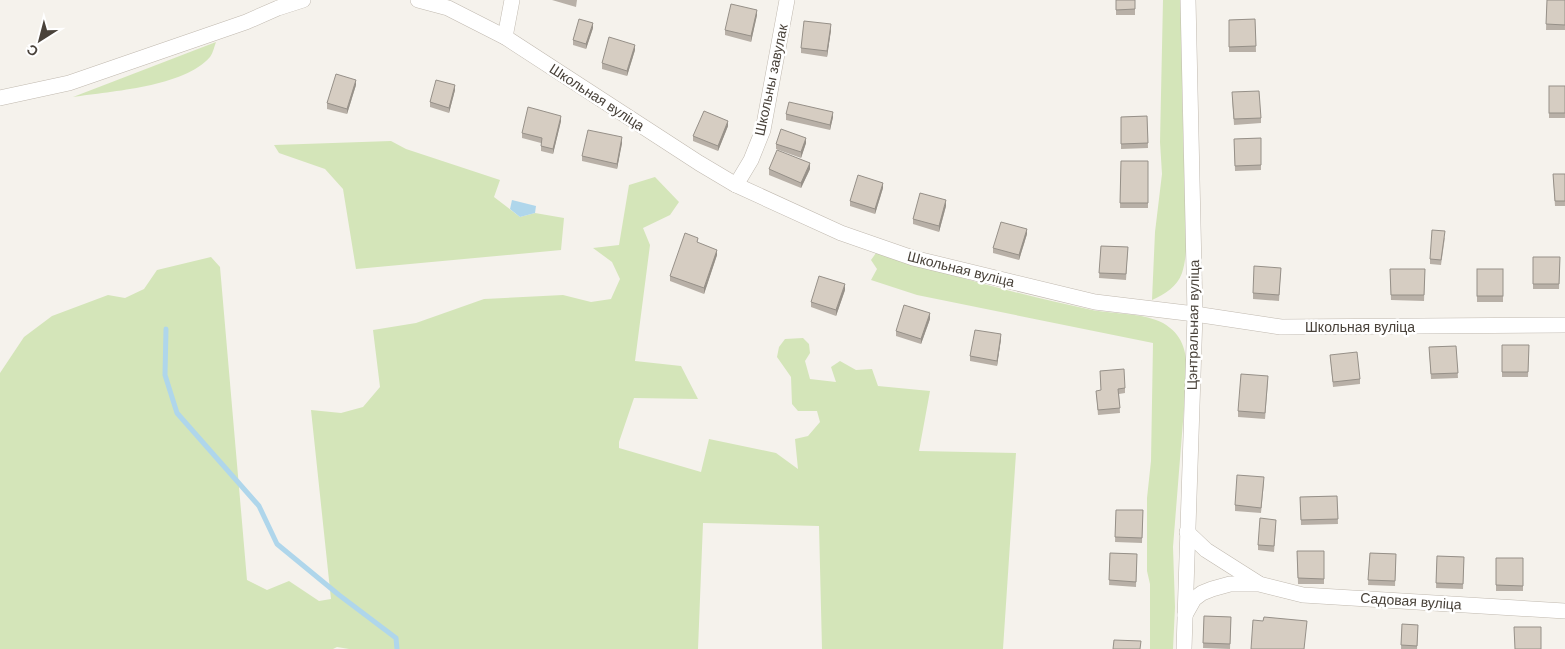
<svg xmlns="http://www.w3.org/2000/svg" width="1565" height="649" viewBox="0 0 1565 649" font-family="Helvetica,sans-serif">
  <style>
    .green { fill: #d4e5b9 }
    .water { fill: #afd6eb }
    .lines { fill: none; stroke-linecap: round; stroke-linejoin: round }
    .stream { stroke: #afd6eb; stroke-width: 5 }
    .street-casing { stroke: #c0b9af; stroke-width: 16 }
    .street { stroke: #fff; stroke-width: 15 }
    .wall { fill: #b8b0a7 }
    .shaded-wall { fill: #969088 }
    .building { fill: #d6cdc2; stroke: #969088 }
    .labels { text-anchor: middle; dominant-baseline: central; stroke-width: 5; stroke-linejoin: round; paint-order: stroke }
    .street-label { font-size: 14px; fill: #49423a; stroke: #fff }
  </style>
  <rect width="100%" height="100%" fill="#f5f2ec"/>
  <g class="green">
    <path d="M1163,0H1182C1182,53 1182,106 1184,160C1185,190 1191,246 1182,273C1177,287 1165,294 1152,300L1155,232L1162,174L1160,142Z"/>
    <path d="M216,42C214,47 213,53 210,57C184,87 112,91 73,97Z"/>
    <polygon points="391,141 406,149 500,180 494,197 520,217 535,213 564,218 561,250 356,269 343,189 325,169 279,153 274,145"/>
    <polygon points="655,177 679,202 670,215 643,228 650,245 635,361 681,366 698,399 634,398 619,442 619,448 701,472 709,439 776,453 798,469 795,439 808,436 820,422 817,411 798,411 792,404 791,377 777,357 779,347 785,339 803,338 809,344 810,353 805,361 810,379 836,382 831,367 840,361 856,370 872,369 878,386 930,391 919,451 1016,453 1003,649 822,649 819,526 703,523 698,649 349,649 337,647 333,649 0,649 0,373 24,337 52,316 108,295 125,298 144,289 157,270 211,257 220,267 247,580 267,590 289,581 319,601 331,599 311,410 341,413 363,407 380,387 373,330 416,323 484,299 563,295 591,302 611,299 620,279 612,262 593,248 619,245 629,185"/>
    <path d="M876,253C947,274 1019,295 1092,310C1113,314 1144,313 1163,323C1183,335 1186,350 1187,371L1173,547L1175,607L1173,649H1150V584L1147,571V498L1151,461L1153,343L917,295L871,280L877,269L871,260Z"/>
  </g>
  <polygon class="water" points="512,200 536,206 535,213 520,217 510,209"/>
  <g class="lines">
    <polyline class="stream" points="166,329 165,375 177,413 259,506 277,544 339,595 396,638 397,649"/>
    <g class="street-casing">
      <g id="street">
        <polyline points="418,0 448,8 505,37 699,163 736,185 841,233 913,258 1095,302 1195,314 1281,327 1565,325"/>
        <polyline points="505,37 512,0"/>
        <polyline points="0,98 69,83 246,22 278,8 303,0"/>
        <polyline points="736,185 751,160 763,130 787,0"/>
        <polyline points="1187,532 1206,550 1258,583"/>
        <polyline points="1185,615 1194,599 1202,593 1212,589 1230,584 1259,584 1303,595 1565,611"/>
        <polyline points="1184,649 1195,314 1188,0"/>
      </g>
    </g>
    <use href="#street" class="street"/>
  </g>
  <g class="wall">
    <polygon points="552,0 577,0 576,7"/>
    <rect x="1116" y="0" width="19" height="15"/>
    <polygon points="1547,0 1565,0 1565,30 1546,30"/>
    <polygon points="757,15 751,42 725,35 725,30"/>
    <polygon points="1255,19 1256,52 1229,52 1229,20"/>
    <polygon points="593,28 586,49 573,45 573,40"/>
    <polygon points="831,30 827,57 801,53 801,48"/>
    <polygon points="635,50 627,76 602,69 602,63"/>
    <polygon points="356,85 347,114 327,109 327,103"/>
    <rect x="1549" y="86" width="16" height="32"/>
    <polygon points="455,90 449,113 430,107 430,102"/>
    <polygon points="1232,97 1261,118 1261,123 1234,125"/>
    <polygon points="786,114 833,117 830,130 786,120"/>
    <polygon points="1147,116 1148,148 1121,149 1121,117"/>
    <polygon points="561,121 553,154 541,151 541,143 522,138 522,133"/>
    <polygon points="728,126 718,151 693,141 693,136"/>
    <polygon points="1261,138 1261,170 1235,171 1234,139"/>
    <polygon points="622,143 617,169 582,161 582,156"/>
    <polygon points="806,143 801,158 776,149 776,144"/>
    <polygon points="1121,161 1148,161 1148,208 1120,208"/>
    <polygon points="769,169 810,169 801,188 769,175"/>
    <polygon points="1553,174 1565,174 1565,206 1555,206"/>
    <polygon points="883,188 875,214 850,206 850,201"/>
    <polygon points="946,206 939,232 913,224 913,219"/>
    <polygon points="1027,234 1019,260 993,253 993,248"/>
    <polygon points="1445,237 1441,265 1430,264 1430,259"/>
    <polygon points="698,243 717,255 704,294 670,281 670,276"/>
    <polygon points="1101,246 1128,247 1126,280 1099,278"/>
    <polygon points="1533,257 1560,257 1559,289 1533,289"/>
    <polygon points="1281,268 1279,301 1253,299 1253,293"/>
    <polygon points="1390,269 1425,269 1424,301 1391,300"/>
    <rect x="1477" y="269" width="26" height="33"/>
    <polygon points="845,290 836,316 811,307 811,302"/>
    <polygon points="930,319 921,344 896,336 896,331"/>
    <polygon points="1001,339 997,366 970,361 970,356"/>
    <polygon points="1502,345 1529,345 1528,377 1502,377"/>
    <polygon points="1456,346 1458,378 1431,379 1429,347"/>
    <polygon points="1330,355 1360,379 1360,384 1333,387"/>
    <polygon points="1100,371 1125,388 1125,393 1119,394 1120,413 1098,415 1096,391 1101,391"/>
    <polygon points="1268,381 1265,419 1238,417 1238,411"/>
    <polygon points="1264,482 1261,513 1235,511 1235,505"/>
    <polygon points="1337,496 1338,524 1301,525 1300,497"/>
    <polygon points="1116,510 1143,510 1142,543 1115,542"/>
    <polygon points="1276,525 1274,552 1258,550 1258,545"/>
    <polygon points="1297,551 1324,551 1324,584 1298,584"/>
    <polygon points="1110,553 1137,554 1136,587 1109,585"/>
    <polygon points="1370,553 1396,554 1395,586 1368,585"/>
    <polygon points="1437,556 1464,557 1463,589 1436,588"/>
    <rect x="1496" y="558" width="27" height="33"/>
    <polygon points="1204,616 1231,617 1230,649 1203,648"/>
    <polygon points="1402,624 1418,625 1417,649 1401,649"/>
  </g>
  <g class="shaded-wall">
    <polygon points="757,10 757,15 751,42 751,36"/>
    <polygon points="593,23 593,28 586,49 586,44"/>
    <polygon points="831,24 831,30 827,57 827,51"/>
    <polygon points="635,45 635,50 627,76 627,71"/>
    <polygon points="356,80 356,85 347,114 347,109"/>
    <polygon points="455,85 455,90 449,113 449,108"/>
    <polygon points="833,112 833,117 830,130 830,125"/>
    <polygon points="561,116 561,121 553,154 553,149"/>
    <polygon points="728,121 728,126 718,151 718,146"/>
    <polygon points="622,137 622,143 617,169 617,164"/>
    <polygon points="806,138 806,143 801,158 801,152"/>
    <polygon points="810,163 810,169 801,188 801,183"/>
    <polygon points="883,183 883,188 875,214 875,209"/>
    <polygon points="946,200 946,206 939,232 939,226"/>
    <polygon points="1027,229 1027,234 1019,260 1019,255"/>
    <polygon points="717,250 717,255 704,294 704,288"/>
    <polygon points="845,284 845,290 836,316 836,310"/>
    <polygon points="930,313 930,319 921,344 921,339"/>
    <polygon points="1001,334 1001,339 997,366 997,361"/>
  </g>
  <g class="building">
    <polygon points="1116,0 1135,0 1135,9 1116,10"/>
    <polygon points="1547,0 1565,0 1565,25 1546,24"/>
    <polygon points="731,4 757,10 751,36 725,30"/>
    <polygon points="579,19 593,23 586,44 573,40"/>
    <polygon points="1255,19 1256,46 1229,47 1229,20"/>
    <polygon points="804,21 831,24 827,51 801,48"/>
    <polygon points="609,37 635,45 627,71 602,63"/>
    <polygon points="336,74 356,80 347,109 327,103"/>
    <polygon points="436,80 455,85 449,108 430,102"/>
    <rect x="1549" y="86" width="16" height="27"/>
    <polygon points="1259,91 1261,118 1234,119 1232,92"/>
    <polygon points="789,102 833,112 830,125 786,114"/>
    <polygon points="528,107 561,116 553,149 541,146 542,138 522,133"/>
    <polygon points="704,111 728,121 718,146 693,136"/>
    <polygon points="1147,116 1148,143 1121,144 1121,117"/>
    <polygon points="781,129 806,138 801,152 776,144"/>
    <polygon points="588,130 622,137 617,164 582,156"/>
    <polygon points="1261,138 1261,165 1235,166 1234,139"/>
    <polygon points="777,150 810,163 801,183 769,169"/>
    <polygon points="1121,161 1148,161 1148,203 1120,203"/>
    <polygon points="1553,174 1565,174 1565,201 1555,201"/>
    <polygon points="858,175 883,183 875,209 850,201"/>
    <polygon points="920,193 946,200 939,226 913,219"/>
    <polygon points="1001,222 1027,229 1019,255 993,248"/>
    <polygon points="1432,230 1445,231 1441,260 1430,259"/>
    <polygon points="685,233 698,238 697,242 717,250 704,288 670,276"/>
    <polygon points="1101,246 1128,247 1126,274 1099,273"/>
    <polygon points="1533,257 1560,257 1559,284 1533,284"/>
    <polygon points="1254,266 1281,268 1279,295 1253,293"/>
    <polygon points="1390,269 1425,269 1424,295 1391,295"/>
    <rect x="1477" y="269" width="26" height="27"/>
    <polygon points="819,276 845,284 836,310 811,302"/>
    <polygon points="904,305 930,313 921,339 896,331"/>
    <polygon points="975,330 1001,334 997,361 970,356"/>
    <polygon points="1502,345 1529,345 1528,372 1502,372"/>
    <polygon points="1456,346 1458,373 1431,374 1429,347"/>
    <polygon points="1357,352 1360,379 1333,382 1330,355"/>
    <polygon points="1124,369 1125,388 1118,389 1120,408 1098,410 1096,391 1101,390 1100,371"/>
    <polygon points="1241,374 1268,376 1265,413 1238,411"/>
    <polygon points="1237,475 1264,477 1261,508 1235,505"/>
    <polygon points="1337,496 1338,519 1301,520 1300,497"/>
    <polygon points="1116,510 1143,510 1142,538 1115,537"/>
    <polygon points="1260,518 1276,520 1274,546 1258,545"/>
    <polygon points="1297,551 1324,551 1324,579 1298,578"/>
    <polygon points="1110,553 1137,554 1136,582 1109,580"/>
    <polygon points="1370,553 1396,554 1395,581 1368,580"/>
    <polygon points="1437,556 1464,557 1463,584 1436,583"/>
    <polygon points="1496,558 1523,558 1523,586 1496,585"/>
    <polygon points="1204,616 1231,617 1230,644 1203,643"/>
    <polygon points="1264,617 1307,621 1304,649 1251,649 1253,620 1263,621"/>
    <polygon points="1402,624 1418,625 1417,646 1401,645"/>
    <polygon points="1514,627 1541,627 1541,649 1515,649"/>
    <polygon points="1114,640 1141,641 1140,649 1113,649"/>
  </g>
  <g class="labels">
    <g class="street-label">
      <text transform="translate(771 80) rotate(-78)">Школьны завулак</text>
      <text transform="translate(597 97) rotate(33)">Школьная вуліца</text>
      <text transform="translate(961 269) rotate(14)">Школьная вуліца</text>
      <text transform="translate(1193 325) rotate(-89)">Цэнтральная вуліца</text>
      <text x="1360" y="327">Школьная вуліца</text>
      <text transform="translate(1411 601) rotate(4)">Садовая вуліца</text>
    </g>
  </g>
  <g transform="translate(40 40) rotate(216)" stroke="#ffffff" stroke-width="4" paint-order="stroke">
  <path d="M0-4L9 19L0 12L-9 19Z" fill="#49423a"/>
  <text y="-8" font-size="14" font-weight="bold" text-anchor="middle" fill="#49423a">С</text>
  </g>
</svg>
